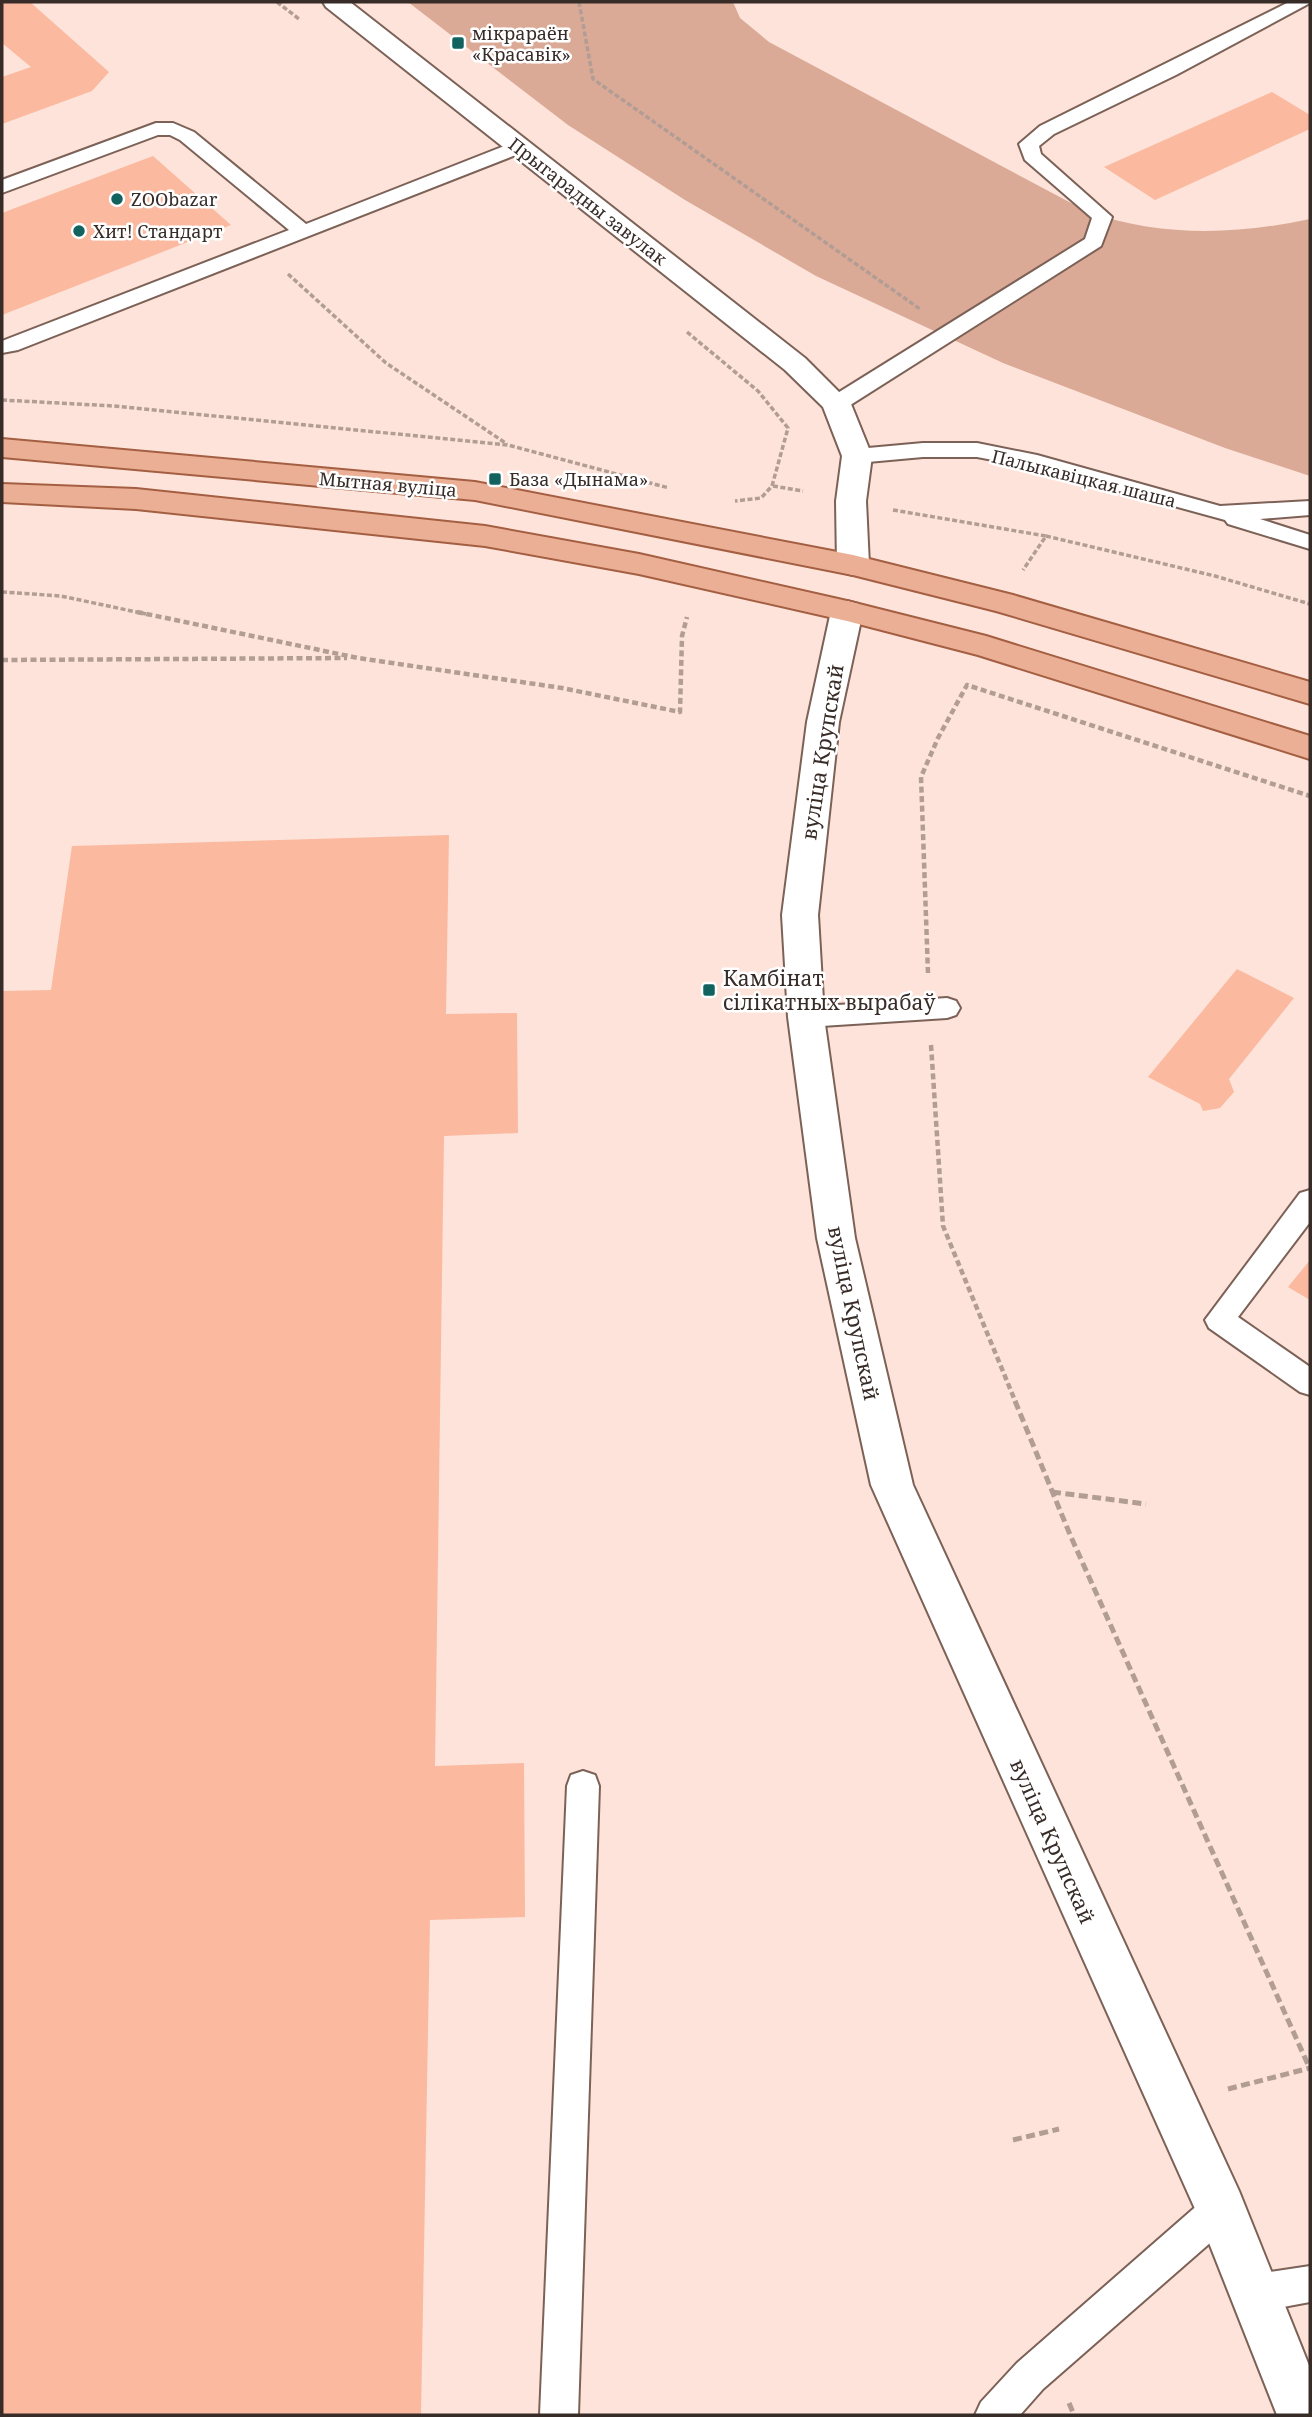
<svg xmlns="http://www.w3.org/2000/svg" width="1312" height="2417" viewBox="0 0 1312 2417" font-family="'Noto Serif',serif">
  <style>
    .green { fill: #daaa97 }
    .building { fill: #fbb99f }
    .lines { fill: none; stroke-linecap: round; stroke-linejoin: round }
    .lane-casing { stroke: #7c6157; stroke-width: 4 }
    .secondary-casing { stroke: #7c6157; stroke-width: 4 }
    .primary-casing { stroke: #a45f42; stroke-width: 4 }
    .path-far2 { stroke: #b29d95; stroke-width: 3.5; stroke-dasharray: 5 2.5; stroke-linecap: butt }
    .path-far1 { stroke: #b29d95; stroke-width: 4.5; stroke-dasharray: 6 3.5; stroke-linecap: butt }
    .path { stroke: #b29d95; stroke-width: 5; stroke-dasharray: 9 4.5; stroke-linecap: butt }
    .lane { fill: #fff; fill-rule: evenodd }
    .secondary { fill: #fff; fill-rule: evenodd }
    .primary { fill: #ebaf96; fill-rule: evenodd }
    .poi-dot { fill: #126260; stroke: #fff; stroke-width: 2.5 }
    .labels { text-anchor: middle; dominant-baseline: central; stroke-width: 5; stroke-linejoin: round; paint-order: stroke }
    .far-poi-label { font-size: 18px; fill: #382c28; stroke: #fff; text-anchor: start }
    .far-street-label { font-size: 18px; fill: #382c28; stroke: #fff }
    .street-label { font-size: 21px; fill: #382c28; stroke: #fff }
    .poi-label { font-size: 21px; fill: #382c28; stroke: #fff; text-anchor: start }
  </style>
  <rect width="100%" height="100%" fill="#fde3d9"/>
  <path class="green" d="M408,2H733L740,18L769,42L1088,212C1161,237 1235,235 1310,219V476L1225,448L1003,363L816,276L685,200L568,125Z"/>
  <g class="building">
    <polygon points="2,2 30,2 109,72 92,91 2,124 2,77 31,67 2,43"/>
    <polygon points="1272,92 1310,115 1310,129 1155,200 1104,167"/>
    <polygon points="153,156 231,225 2,315 2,213"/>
    <polygon points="449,835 446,1014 517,1013 518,1133 444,1136 435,1766 524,1763 525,1917 430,1920 421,2415 2,2415 2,991 51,990 72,846"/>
    <polygon points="1237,969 1294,998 1229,1079 1234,1092 1220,1108 1203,1111 1200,1104 1148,1077"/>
    <polygon points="1310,1260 1310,1300 1288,1287"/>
  </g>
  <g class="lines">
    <g class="lane-casing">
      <g id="lane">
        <polygon points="1289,2 1310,3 1176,75 1054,134 1039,146 1041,154 1112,217 1101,246 844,409 828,409 825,404 828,399 1085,239 1092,218 1025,160 1019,144 1040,126"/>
        <polygon points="156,123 173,123 194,132 306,224 512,143 519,141 529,147 526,151 18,350 2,353 2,341 289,230 180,140 170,135 158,135 2,193 2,180"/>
        <polygon points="923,443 977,443 1037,455 1220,506 1310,501 1310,515 1260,519 1310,535 1310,549 1228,524 1225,520 1035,468 977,457 923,457 857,463 849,461 846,456 849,451 857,449"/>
        <polygon points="947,998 956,1001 960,1008 956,1015 947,1018 806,1027 797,1024 793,1017 797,1010 806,1007"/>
        <polygon points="1310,1190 1310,1222 1238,1317 1310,1367 1310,1395 1300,1392 1209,1328 1205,1320 1300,1193"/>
        <polygon points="583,1771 595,1775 599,1786 578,2415 540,2415 567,1786 571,1775"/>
        <polygon points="1221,2191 1234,2196 1239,2209 1234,2222 1043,2389 1020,2415 975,2415 981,2402 1017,2363 1208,2196"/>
        <polygon points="1310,2266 1310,2302 1256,2312 1243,2306 1237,2293 1243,2280 1256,2274"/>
      </g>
    </g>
    <g class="secondary-casing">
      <g id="secondary">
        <polygon points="323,2 350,2 805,358 851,404 872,456 866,501 869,565 864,572 853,575 842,572 837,565 836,501 842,456 823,407 785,370 326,7"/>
        <polygon points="847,601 858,604 863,611 839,722 818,915 824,1017 855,1238 913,1485 1239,2191 1310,2368 1310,2415 1277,2415 1200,2220 871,1485 817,1238 788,1017 782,915 807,722 831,611 836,604"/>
      </g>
    </g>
    <g class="primary-casing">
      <g id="primary">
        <polygon points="2,439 475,482 853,555 1013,595 1310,682 1310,704 996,611 853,575 475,500 2,457"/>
        <polygon points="2,484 136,489 485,526 639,554 847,601 986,636 1310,736 1310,759 978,655 847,621 639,574 485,546 136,509 2,502"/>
      </g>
    </g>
    <g class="path-far2">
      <polyline points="277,2 299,19"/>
      <polyline points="579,2 593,79 920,309"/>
      <polyline points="288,274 386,363 507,444"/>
      <polyline points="687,332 758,391 788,428 772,486 761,498 735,501"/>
      <polyline points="2,400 114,406 508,445 669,488"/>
      <polyline points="773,486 803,491"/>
      <polyline points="893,510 1046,536 1023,570"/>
      <polyline points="1046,536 1215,576 1310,604"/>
      <polyline points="2,592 61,596 146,614"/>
    </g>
    <g class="path-far1">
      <polyline points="137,612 358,658 562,688 680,712 682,636 687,617"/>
      <polyline points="2,660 347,658"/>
      <polyline points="928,973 921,777 938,738 967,685 1310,796"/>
      <polyline points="931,1045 943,1226 1016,1403"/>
    </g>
    <g class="path">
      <polyline points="1015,1401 1071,1537 1310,2069"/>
      <polyline points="1052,1492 1146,1504"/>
      <polyline points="1228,2089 1310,2068"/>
      <polyline points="1013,2140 1059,2129"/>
      <polyline points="1069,2403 1074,2415"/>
    </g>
    <use href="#lane" class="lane"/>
    <use href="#secondary" class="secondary"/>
    <use href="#primary" class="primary"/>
  </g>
  <g class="poi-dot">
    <rect x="451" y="36" width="14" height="14" rx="3.5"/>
    <circle cx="117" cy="199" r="7"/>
    <circle cx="79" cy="231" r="7"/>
    <rect x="488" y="472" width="14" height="14" rx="3.5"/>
    <rect x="702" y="983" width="14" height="14" rx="3.5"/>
  </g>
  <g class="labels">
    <g class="far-poi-label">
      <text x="472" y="33">мікрараён<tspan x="472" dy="21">«Красавік»</tspan></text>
      <text x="131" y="199">ZOObazar</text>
      <text x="93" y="231">Хит! Стандарт</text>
      <text x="509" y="479">База «Дынама»</text>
    </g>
    <g class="far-street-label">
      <text transform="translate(588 201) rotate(38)">Прыгарадны завулак</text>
      <text transform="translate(1084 478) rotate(14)">Палыкавіцкая шаша</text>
      <text transform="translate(388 484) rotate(5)">Мытная вуліца</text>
    </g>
    <g class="street-label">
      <text transform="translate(822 752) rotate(-81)">вуліца Крупскай</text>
      <text transform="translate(854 1313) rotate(78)">вуліца Крупскай</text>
      <text transform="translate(1053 1841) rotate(66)">вуліца Крупскай</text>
    </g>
    <g class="poi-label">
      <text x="723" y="978">Камбінат<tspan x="723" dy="24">сілікатных вырабаў</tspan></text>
    </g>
  </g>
  <rect width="1312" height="2417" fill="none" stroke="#382c28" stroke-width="7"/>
</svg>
